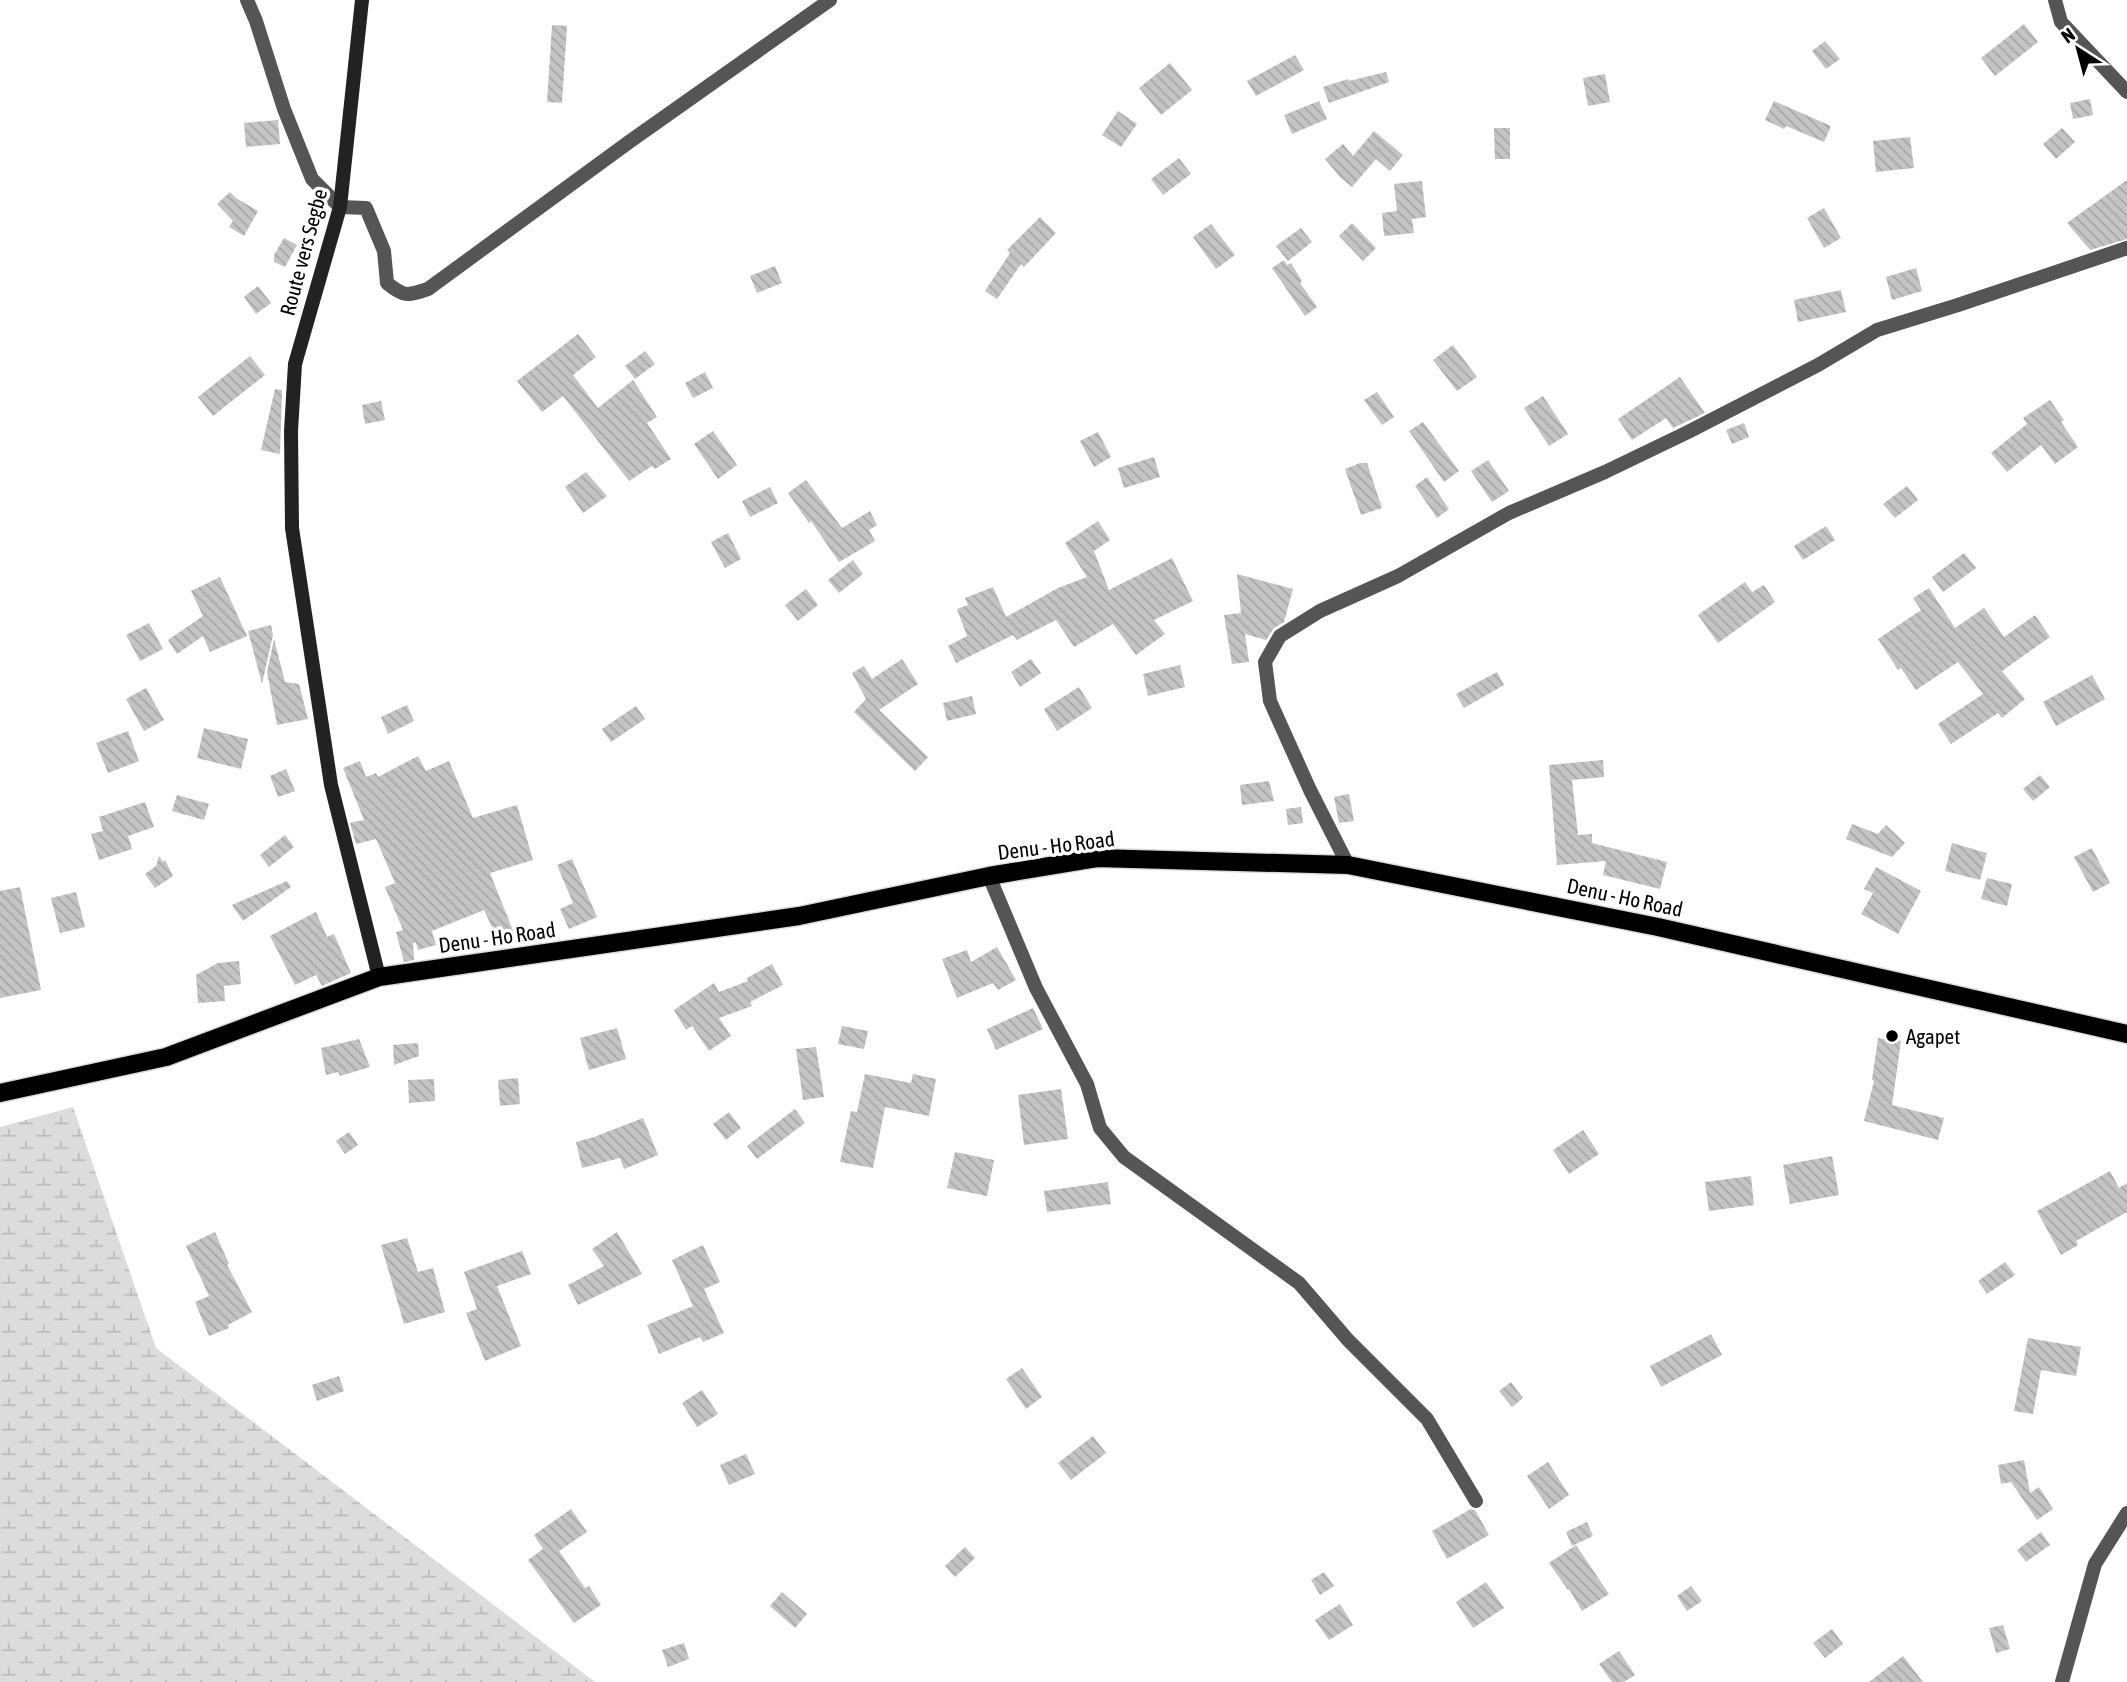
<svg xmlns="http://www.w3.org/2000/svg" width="2127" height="1682" viewBox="0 0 2127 1682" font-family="'Asap Condensed',sans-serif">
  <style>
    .wetland { fill: url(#wetland-marsh) }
    .building { fill: url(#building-back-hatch) }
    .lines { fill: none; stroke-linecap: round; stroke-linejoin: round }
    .primary-casing { stroke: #dbdbdb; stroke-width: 21 }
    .street { stroke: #555; stroke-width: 14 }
    .secondary { stroke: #222; stroke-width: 14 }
    .primary { stroke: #000; stroke-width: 18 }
    .poi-dot { fill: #000; stroke: #fff; stroke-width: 2.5 }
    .labels { text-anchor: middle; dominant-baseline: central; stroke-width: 7; stroke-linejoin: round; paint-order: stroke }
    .street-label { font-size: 21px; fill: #000; stroke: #fff }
    .poi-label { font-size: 21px; fill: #000; stroke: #fff; text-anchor: start }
  </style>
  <defs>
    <pattern id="wetland-marsh" width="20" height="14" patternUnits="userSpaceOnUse" patternTransform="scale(1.75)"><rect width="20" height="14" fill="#dcdcdc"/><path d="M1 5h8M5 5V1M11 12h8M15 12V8" fill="none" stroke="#bbb"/></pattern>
    <pattern id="building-back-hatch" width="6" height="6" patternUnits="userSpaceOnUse" patternTransform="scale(1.75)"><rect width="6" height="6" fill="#c4c4c4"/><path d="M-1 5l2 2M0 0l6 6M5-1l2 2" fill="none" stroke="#a7a7a7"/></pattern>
  </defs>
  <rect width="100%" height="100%" fill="#fff"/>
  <polygon class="wetland" points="73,1107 156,1348 595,1682 0,1682 0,1127"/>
  <g class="building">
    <polygon points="2024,24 2038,42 1995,76 1981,58"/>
    <polygon points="552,25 567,26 562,103 547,102"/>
    <polygon points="1825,41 1840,59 1826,69 1812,51"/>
    <polygon points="1295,55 1304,70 1256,96 1247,81"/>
    <polygon points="1170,63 1192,90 1161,115 1139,88"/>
    <polygon points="1386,72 1389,82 1329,103 1323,87 1348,79 1349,81"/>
    <polygon points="1605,74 1610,102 1588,106 1583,78"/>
    <polygon points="2090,99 2093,115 2073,119 2070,103"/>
    <polygon points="1319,101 1327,119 1292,134 1284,115"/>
    <polygon points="1774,101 1831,126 1824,142 1786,126 1784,129 1765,120"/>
    <polygon points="1118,111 1137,124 1121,147 1102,135"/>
    <polygon points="278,120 280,144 246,147 244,123"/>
    <polygon points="1494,128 1510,128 1510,159 1495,159"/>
    <polygon points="2062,128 2075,142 2056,159 2043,144"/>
    <polygon points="1374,131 1403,155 1390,171 1376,159 1352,187 1340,177 1325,159 1343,144 1353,156"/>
    <polygon points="1910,137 1914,168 1876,172 1873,141"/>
    <polygon points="1179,158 1191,174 1163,195 1151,179"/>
    <polygon points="2127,180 2127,239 2090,250 2067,223"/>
    <polygon points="1422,181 1426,217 1412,219 1414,233 1384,236 1382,213 1397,211 1394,184"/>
    <polygon points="230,192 236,198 258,211 244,236 229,227 233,221 217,204"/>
    <polygon points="1824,208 1841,238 1824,248 1807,218"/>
    <polygon points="1040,217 1056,233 1024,267 1021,264 997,299 985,291 1010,253 1007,250"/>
    <polygon points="1352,223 1376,248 1363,261 1339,236"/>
    <polygon points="1211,224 1235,255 1216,269 1193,237"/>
    <polygon points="1301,228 1312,242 1288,261 1276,246"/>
    <polygon points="284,238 297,245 285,267 274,262 274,255"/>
    <polygon points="1284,260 1287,265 1291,263 1302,281 1300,283 1317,307 1305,316 1272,268"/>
    <polygon points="775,266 782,283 757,293 750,276"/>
    <polygon points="1916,268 1922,291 1892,300 1886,277"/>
    <polygon points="258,286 271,303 256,314 244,297"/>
    <polygon points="1841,290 1846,312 1798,322 1794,300"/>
    <polygon points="578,334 596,357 573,375 598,408 633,380 657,417 647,423 671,459 655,469 652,466 629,481 563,396 542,412 517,381"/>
    <polygon points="1453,345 1477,377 1457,391 1433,360"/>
    <polygon points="645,351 655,364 635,379 625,366"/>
    <polygon points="250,356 265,375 213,416 198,397"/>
    <polygon points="705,372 713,388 693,398 685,383"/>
    <polygon points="1680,377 1705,413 1673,428 1666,418 1632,440 1618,419"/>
    <polygon points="275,389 282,390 280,454 261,450"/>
    <polygon points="1377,392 1394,417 1382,425 1364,400"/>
    <polygon points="1543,396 1568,434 1549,446 1524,408"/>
    <polygon points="2050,400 2064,420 2061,422 2078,447 2055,464 2041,445 2007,472 1991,453 2027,424 2023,418"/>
    <polygon points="381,401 385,420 365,424 362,405"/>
    <polygon points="1423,422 1459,471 1444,482 1409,431"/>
    <polygon points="1744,423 1749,437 1732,444 1726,430"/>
    <polygon points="713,431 737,465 718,479 694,444"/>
    <polygon points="1098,432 1111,457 1094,467 1080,441"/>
    <polygon points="1154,457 1160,477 1124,488 1118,468"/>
    <polygon points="1488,460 1509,491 1492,502 1471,471"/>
    <polygon points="1360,463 1367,463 1382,508 1361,515 1345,469"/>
    <polygon points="586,472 607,496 583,513 565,487"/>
    <polygon points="1427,477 1449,509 1437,518 1415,486"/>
    <polygon points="806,480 842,528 870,511 877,525 869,530 875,541 839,562 811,521 809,523 788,493"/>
    <polygon points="1907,486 1918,500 1895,518 1883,504"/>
    <polygon points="770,487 778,503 750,517 742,501"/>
    <polygon points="1098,521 1110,540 1094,551 1109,590 1172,558 1193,601 1154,620 1165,634 1136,655 1113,624 1074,647 1056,620 1017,640 1013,635 956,663 948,646 967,636 957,609 968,605 965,598 993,587 1006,617 1058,588 1087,577 1065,543"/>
    <polygon points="1826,526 1835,540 1803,560 1794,546"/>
    <polygon points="728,533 741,559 725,568 711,542"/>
    <polygon points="1964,553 1976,568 1943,592 1932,577"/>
    <polygon points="853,560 863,574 839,593 828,580"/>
    <polygon points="1237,574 1293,589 1284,622 1274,628 1266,640 1245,634 1249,662 1232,664 1224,615 1241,613"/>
    <polygon points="220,577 247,636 210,652 203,636 177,654 168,640 203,616 191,591"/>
    <polygon points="1745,582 1752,592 1764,585 1775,602 1718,643 1698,615"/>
    <polygon points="1929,588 1955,628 1984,608 2004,637 2035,615 2050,637 2002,671 2025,699 2002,718 1998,713 1951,744 1938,724 1983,694 1958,662 1916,690 1901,668 1898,670 1878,639 1921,610 1913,598"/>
    <polygon points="806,589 818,605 798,621 785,605"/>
    <polygon points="149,623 163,649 140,661 126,635"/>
    <polygon points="271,625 273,635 262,684 248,631"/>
    <polygon points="274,639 285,682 299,684 308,719 277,725 267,672"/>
    <polygon points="902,659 918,684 879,710 928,757 915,771 854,712 866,699 852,673 864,666 872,679"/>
    <polygon points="1031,659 1041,673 1020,687 1011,672"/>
    <polygon points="1180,665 1185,687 1148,696 1143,674"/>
    <polygon points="1497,672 1504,685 1464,708 1456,694"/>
    <polygon points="2092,675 2105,699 2056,726 2043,702"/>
    <polygon points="1079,687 1092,708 1057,731 1044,709"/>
    <polygon points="146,688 164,720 144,731 126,699"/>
    <polygon points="972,696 976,714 947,721 943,703"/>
    <polygon points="407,705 414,721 388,734 381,717"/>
    <polygon points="636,706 645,719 611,742 602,729"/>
    <polygon points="204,728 248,739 241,769 197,758"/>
    <polygon points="128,731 139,761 108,773 96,743"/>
    <polygon points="418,756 426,771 449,761 473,818 517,805 533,860 490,873 514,933 498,940 484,910 432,931 436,945 418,950 416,943 413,943 414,960 404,962 396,932 403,930 385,887 395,883 376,839 356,844 350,823 364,820 343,768 360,761 366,777 376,773 378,777"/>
    <polygon points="1603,760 1604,777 1572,780 1578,835 1592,834 1592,843 1667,862 1660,889 1603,875 1606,861 1557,865 1549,765"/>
    <polygon points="286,769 295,791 278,797 270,776"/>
    <polygon points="2040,775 2050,787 2033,801 2023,789"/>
    <polygon points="1269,781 1274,801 1242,805 1240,785"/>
    <polygon points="1349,794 1354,821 1339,823 1334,797"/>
    <polygon points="177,795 209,804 204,820 172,811"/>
    <polygon points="145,802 154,827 128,836 132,849 99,860 91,834 103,831 99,817"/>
    <polygon points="1301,807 1303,823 1288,825 1286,809"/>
    <polygon points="1852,824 1878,834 1886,825 1905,843 1892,857 1846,839"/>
    <polygon points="285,835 294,847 269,867 260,855"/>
    <polygon points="1952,843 1987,853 1980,880 1945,871"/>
    <polygon points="2092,848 2110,883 2093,892 2074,857"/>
    <polygon points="159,856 163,862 165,860 173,876 155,888 145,874 156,866"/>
    <polygon points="572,859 597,917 569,929 560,909 573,903 557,865"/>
    <polygon points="1876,867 1921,891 1898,934 1861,914 1873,893 1864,889"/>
    <polygon points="1987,878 2012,884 2007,906 1981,899"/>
    <polygon points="287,881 291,887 243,921 232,905"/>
    <polygon points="20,887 41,990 0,998 0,891"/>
    <polygon points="76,892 85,927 60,933 51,898"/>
    <polygon points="316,912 327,937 334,934 351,973 322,986 316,975 295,985 270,936"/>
    <polygon points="997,947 1016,980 998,990 993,983 957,998 942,959 967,950 971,962"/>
    <polygon points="239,961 241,984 224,986 225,1001 198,1003 196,975 218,963"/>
    <polygon points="772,964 783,985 750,1002 752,1006 719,1018 731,1036 709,1051 692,1026 686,1030 674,1010 714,983 719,992 748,981 747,978"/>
    <polygon points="1033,1008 1043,1029 996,1050 987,1029"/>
    <polygon points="842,1026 868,1031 864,1049 838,1044"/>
    <polygon points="617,1028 626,1059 589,1070 580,1038"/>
    <polygon points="1878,1038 1901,1041 1892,1105 1944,1118 1938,1140 1864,1121 1874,1081 1872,1080"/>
    <polygon points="359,1039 370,1067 340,1076 338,1072 326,1075 321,1048"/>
    <polygon points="418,1043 419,1056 394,1065 393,1045"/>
    <polygon points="816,1047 824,1097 803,1100 796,1049"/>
    <polygon points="865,1074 911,1083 913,1074 936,1079 929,1116 885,1107 873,1168 840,1162 851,1111 857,1112"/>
    <polygon points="518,1078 520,1104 500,1106 498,1080"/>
    <polygon points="434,1079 435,1101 409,1103 408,1080"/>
    <polygon points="1061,1089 1068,1139 1024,1145 1018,1095"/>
    <polygon points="795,1109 805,1123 757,1159 747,1146"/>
    <polygon points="729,1112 741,1128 726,1140 713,1124"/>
    <polygon points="643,1118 658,1155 624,1169 620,1158 582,1168 576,1142 594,1137"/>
    <polygon points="1583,1130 1599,1154 1569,1174 1553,1150"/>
    <polygon points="349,1132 358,1145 345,1154 336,1141"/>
    <polygon points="955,1152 994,1160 987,1196 947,1188"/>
    <polygon points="1832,1156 1839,1195 1790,1204 1783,1165"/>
    <polygon points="2110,1171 2119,1188 2127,1183 2127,1212 2076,1241 2078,1245 2061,1255 2037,1211"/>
    <polygon points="1751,1176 1754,1205 1709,1211 1705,1182"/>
    <polygon points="1108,1182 1111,1204 1047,1212 1044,1191"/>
    <polygon points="215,1232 229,1264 227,1265 252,1312 228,1325 229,1328 209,1336 195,1302 209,1296 186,1246"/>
    <polygon points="617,1232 642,1274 578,1305 568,1285 604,1266 592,1249"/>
    <polygon points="407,1238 418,1272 433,1268 445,1312 404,1324 381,1245"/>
    <polygon points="703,1245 720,1282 704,1289 724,1333 703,1342 700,1337 659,1354 647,1325 693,1306 672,1260"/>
    <polygon points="522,1251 531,1274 497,1286 521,1346 485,1361 466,1313 477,1309 464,1272"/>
    <polygon points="2005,1262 2015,1275 1987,1294 1978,1281"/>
    <polygon points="1711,1334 1722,1355 1661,1387 1650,1366"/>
    <polygon points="2028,1338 2081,1347 2076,1376 2041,1370 2033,1414 2014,1411"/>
    <polygon points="1022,1368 1042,1397 1026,1409 1006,1379"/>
    <polygon points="339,1376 344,1391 317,1401 312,1385"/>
    <polygon points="1511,1382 1523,1398 1512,1407 1499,1391"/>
    <polygon points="702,1390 718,1414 697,1427 682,1403"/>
    <polygon points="1093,1436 1106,1453 1071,1480 1058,1463"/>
    <polygon points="746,1454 755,1474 729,1485 720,1465"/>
    <polygon points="2024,1460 2030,1493 2039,1487 2053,1509 2037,1520 2011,1482 2001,1484 1998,1465"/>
    <polygon points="1548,1462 1569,1495 1549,1509 1527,1476"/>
    <polygon points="571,1509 587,1532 559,1551 585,1588 589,1586 601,1605 574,1623 528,1560 543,1549 534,1535"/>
    <polygon points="1471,1509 1475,1510 1489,1535 1447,1559 1432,1531"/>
    <polygon points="1587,1522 1593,1536 1572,1546 1566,1532"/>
    <polygon points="2041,1532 2050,1545 2026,1562 2017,1550"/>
    <polygon points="1576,1545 1609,1594 1582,1611 1569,1589 1568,1590 1549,1563"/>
    <polygon points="965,1547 975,1558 955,1577 945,1566"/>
    <polygon points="1324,1572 1334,1586 1320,1595 1311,1580"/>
    <polygon points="1486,1582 1504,1608 1473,1628 1456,1602"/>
    <polygon points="1691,1586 1702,1601 1687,1611 1677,1596"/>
    <polygon points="782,1592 807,1614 795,1628 770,1606"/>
    <polygon points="1340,1604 1353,1625 1329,1640 1315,1620"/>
    <polygon points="2003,1625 2010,1649 1996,1653 1989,1628"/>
    <polygon points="1832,1629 1843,1644 1825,1658 1813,1643"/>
    <polygon points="684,1643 689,1659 668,1667 662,1650"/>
    <polygon points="1619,1651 1635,1675 1624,1682 1612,1682 1599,1664"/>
    <polygon points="1903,1656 1923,1682 1869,1682"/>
  </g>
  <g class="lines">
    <g class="primary-casing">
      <polyline id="primary" points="0,1093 166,1057 379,977 799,916 989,876 1097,858 1348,865 1658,927 2127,1034"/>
    </g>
    <g class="street">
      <path d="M247,0L256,21L284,109L312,179L340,207L366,208L384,251L387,283C404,297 407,296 428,289L629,142L830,0"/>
      <polyline points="2055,0 2061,22 2127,92"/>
      <polyline points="1348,865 1310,790 1270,701 1265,662 1280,636 1320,611 1398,576 1509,513 1605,472 1688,432 1818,365 1877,330 1958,305 2127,248"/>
      <polyline points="989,876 1036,988 1087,1084 1100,1128 1124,1157 1299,1283 1348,1340 1427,1419 1476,1501"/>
      <polyline points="2062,1682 2095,1564 2127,1513"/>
    </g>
    <polyline class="secondary" points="362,0 340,207 295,364 291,431 292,528 331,785 379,977"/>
    <use href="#primary" class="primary"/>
  </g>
  <circle class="poi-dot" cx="1892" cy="1036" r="7"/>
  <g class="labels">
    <g class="street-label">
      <text transform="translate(303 252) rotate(-75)">Route vers Segbe</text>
      <text transform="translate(1056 845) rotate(-7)">Denu - Ho Road</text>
      <text transform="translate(1625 897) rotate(12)">Denu - Ho Road</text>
      <text transform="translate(497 937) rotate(-8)">Denu - Ho Road</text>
    </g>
    <g class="poi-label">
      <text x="1906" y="1036">Agapet</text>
    </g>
  </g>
  <g transform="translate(2078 49) rotate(324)" stroke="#ffffff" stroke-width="5" paint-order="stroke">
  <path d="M0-5L12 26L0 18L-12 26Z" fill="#000000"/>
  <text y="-10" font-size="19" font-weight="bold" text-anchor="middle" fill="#000000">N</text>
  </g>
</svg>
